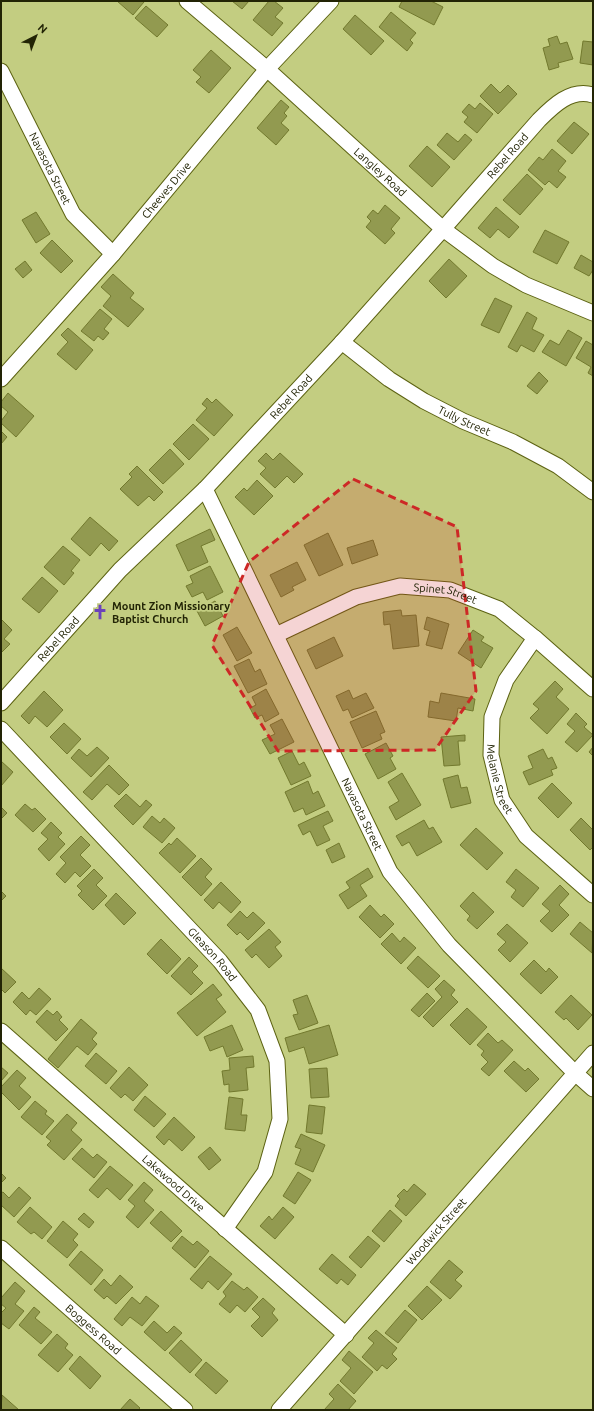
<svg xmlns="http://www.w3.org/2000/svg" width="594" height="1411" viewBox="0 0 594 1411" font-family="Ubuntu,sans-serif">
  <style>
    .building { fill: #929a50; stroke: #72792e }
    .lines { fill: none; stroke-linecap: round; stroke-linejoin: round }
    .minor-casing { stroke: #5c6212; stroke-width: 17 }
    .minor { stroke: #fff; stroke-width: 15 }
    .marked { fill: #cd2826; fill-opacity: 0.2; stroke: #cd2826; stroke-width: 3; stroke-dasharray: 8 5; stroke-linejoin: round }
    .labels { text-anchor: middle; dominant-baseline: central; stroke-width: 3.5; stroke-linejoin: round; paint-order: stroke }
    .street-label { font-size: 11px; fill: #222405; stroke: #c3cd81 }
    .poi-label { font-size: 11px; font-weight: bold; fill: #222405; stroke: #c3cd81; text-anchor: start }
  </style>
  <rect width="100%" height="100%" fill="#c3cd81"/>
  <g class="building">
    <polygon points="117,1 142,1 144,2 133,15"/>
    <polygon points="232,1 249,1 242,9"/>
    <polygon points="269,1 274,1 283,8 275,17 283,23 272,36 253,20"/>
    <polygon points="402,1 431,1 443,7 434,25 399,7"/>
    <polygon points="146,6 168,25 157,37 135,18"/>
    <polygon points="391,12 416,33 410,40 413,43 407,51 379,27"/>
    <polygon points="355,15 384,41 371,55 343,29"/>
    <polygon points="557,36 560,44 567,42 573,59 558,63 559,67 549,70 543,48 550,46 548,39"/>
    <polygon points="583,41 593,42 593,65 580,63"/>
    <polygon points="211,50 231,68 209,93 196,82 201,77 193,70"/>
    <polygon points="491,84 500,93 508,85 517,94 498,114 480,96"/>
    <polygon points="281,100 289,107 284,113 287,116 281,123 289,130 276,145 257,128"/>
    <polygon points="480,103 493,114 477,133 464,122 468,117 462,112 469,104 475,109"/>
    <polygon points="574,122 589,134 572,154 557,141"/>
    <polygon points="447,133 458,142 465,134 472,140 454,160 437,145"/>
    <polygon points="427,146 450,167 432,187 409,166"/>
    <polygon points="552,149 566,161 558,171 566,177 557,188 549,181 545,185 528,170 539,157 543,160"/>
    <polygon points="527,174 543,189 520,215 503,200"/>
    <polygon points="385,205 400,218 391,229 395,233 385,244 366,227 371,221 367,217 373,210 378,214"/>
    <polygon points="496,207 519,227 509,238 498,229 490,238 478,228"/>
    <polygon points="36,212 50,234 36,243 22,220"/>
    <polygon points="545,230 569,242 557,264 533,252"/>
    <polygon points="52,240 73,261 61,273 40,253"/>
    <polygon points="581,255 593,262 593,270 589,276 574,268"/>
    <polygon points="449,259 467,276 446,298 429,281"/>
    <polygon points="25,261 32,270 23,278 15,269"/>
    <polygon points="113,274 134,293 130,298 144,309 128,327 103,306 111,296 101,287"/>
    <polygon points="495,298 512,306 499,333 481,325"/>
    <polygon points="100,309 112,319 104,329 109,333 103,340 98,336 94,341 81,331"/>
    <polygon points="527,312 537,318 532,329 544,335 534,352 521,345 517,352 508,347"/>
    <polygon points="68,328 93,350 76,370 57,354 68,342 61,335"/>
    <polygon points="568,330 582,338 566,366 542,352 550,340 559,345"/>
    <polygon points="586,341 593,345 593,376 588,373 591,367 576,358"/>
    <polygon points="539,372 548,381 537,394 527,386"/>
    <polygon points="8,393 34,416 16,437 1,423 1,421 8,412 1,406 1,402"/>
    <polygon points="207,398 212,403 216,399 233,415 214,436 196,420 207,408 202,404"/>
    <polygon points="193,424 209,439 189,460 173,444"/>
    <polygon points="1,431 7,437 1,444"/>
    <polygon points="170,449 184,464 163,484 149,470"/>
    <polygon points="266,453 273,460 280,453 303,474 294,483 287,476 275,488 260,474 266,468 258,461"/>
    <polygon points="137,466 163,492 154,501 149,496 138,506 120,489 132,477 129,474"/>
    <polygon points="257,480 273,496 254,515 235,497 244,488 247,491"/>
    <polygon points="90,517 118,541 109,551 101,543 90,556 71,539"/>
    <polygon points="210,529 215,540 201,546 208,562 188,571 176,545"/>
    <polygon points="328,533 343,565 319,576 304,545"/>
    <polygon points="373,540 378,555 352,564 347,548"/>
    <polygon points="63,546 80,560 71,571 74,573 64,585 44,567"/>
    <polygon points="297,562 306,580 292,587 294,590 281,597 270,575"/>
    <polygon points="210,566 223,592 207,600 203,592 192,597 186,586 193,583 190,576"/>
    <polygon points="42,577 58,591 39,613 22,599"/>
    <polygon points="215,601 223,616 205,626 197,611"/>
    <polygon points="401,610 402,616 416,615 419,646 393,649 390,624 384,625 383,612"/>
    <polygon points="427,617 449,624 442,649 426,645 430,631 424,629"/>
    <polygon points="1,619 12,630 4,639 10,644 1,653"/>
    <polygon points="237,627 252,653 237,661 223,635"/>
    <polygon points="473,630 484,637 481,641 493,648 481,668 458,653"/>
    <polygon points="334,637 343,656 316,669 307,650"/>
    <polygon points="249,659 255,672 260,669 267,684 248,693 234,666"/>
    <polygon points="555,681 563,689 556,697 569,709 547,734 530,718 539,709 533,704"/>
    <polygon points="266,689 279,714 265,722 262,715 255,718 250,708 256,705 252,697"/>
    <polygon points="349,690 353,699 366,693 374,708 352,718 348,709 343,711 336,696"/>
    <polygon points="44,691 63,710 47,727 35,716 29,724 21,716"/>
    <polygon points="441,693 475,699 473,711 458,708 456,721 428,717 430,701 439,703"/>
    <polygon points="376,711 385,732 380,734 382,739 362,748 350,722"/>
    <polygon points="576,713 587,724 584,727 593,735 577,752 565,742 575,731 567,724"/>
    <polygon points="282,719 294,742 270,754 262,740 275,734 270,725"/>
    <polygon points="64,723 81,739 67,754 50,737"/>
    <polygon points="465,735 465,741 458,741 460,765 444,766 441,737"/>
    <polygon points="386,743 393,756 390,758 396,769 378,779 365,754"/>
    <polygon points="97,747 109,758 91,777 71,758 79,749 87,756"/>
    <polygon points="593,747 593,756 589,752"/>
    <polygon points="543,749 548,759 552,757 557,768 551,770 553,775 529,785 523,772 533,768 528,756"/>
    <polygon points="292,751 299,765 304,762 311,776 291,785 278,758"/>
    <polygon points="1,761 13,772 1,786"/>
    <polygon points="109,765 129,785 119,795 107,784 92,800 83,792"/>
    <polygon points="402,773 421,805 396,820 389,807 399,801 388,782"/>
    <polygon points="458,775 461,788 467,787 471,803 451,808 443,779"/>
    <polygon points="308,781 313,794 318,791 325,806 306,815 303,808 294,812 285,792"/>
    <polygon points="552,783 572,803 558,818 538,798"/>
    <polygon points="126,794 140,807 146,800 152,805 133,825 114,806"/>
    <polygon points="25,804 32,810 35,808 46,819 33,832 15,815"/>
    <polygon points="1,807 7,813 1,819"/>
    <polygon points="328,811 333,821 323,826 330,840 317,846 310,831 303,835 298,825"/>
    <polygon points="152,816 160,823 164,818 175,828 162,843 143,827"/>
    <polygon points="581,818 593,830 593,847 590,850 570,830"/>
    <polygon points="424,820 429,829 433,827 442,842 417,856 409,842 402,846 396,836"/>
    <polygon points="51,822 62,833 58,837 65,844 49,861 38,849 48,839 41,833"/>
    <polygon points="476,828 503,853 487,870 460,845"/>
    <polygon points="81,836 90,845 80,855 91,866 80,877 75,872 65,883 56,874 66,863 60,857"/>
    <polygon points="177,838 196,856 180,873 159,853 169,843 171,845"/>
    <polygon points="339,843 345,857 332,863 326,850"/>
    <polygon points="201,858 212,869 205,877 212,884 201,896 182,877"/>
    <polygon points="368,868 373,877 360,885 367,896 348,909 339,895 350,888 346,882"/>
    <polygon points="94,869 103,878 96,885 107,896 93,910 78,895 82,891 77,886"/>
    <polygon points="516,869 539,888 523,907 511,897 516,890 506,882"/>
    <polygon points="221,882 241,902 231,913 219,902 213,909 204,900"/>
    <polygon points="560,885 569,894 559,905 569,915 552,932 540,921 550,911 542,904"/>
    <polygon points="1,891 6,896 1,901"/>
    <polygon points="473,892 494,912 477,929 467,920 470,916 460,906"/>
    <polygon points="116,893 136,913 124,925 105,905"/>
    <polygon points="370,905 381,917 384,914 394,924 380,938 359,917"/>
    <polygon points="240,911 247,918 253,912 265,923 248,940 240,932 237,935 227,925"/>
    <polygon points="580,922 593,933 592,953 570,934"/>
    <polygon points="507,924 528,943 510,962 498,950 506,942 497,934"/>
    <polygon points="269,929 281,942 275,947 282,956 269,968 256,954 252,958 245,950"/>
    <polygon points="392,933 400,942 404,937 416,948 401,964 381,944"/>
    <polygon points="161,939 181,959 167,974 147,954"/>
    <polygon points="418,956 440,976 428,988 407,968"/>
    <polygon points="189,957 198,966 192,972 203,983 191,995 171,976"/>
    <polygon points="534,960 546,972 549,968 558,977 541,994 520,974"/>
    <polygon points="1,968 16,982 5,993 1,989"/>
    <polygon points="444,980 455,990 451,995 458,1002 433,1027 423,1017 442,997 435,989"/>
    <polygon points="213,984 222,995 216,999 226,1012 197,1036 177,1013"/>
    <polygon points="39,988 51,999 36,1015 30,1010 26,1015 13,1002 22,992 29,999"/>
    <polygon points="427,993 435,1001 419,1017 411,1010"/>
    <polygon points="307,995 318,1023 299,1030 293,1015 298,1014 293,1000"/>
    <polygon points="571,995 592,1015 578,1030 566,1018 564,1020 555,1012"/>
    <polygon points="467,1008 487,1027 470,1045 450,1025"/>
    <polygon points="47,1010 53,1015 57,1011 62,1017 59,1020 68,1029 56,1041 36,1022"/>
    <polygon points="81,1019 97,1033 92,1039 97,1044 88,1055 77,1046 58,1068 48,1059"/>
    <polygon points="232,1025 243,1050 227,1057 223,1046 210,1051 204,1037"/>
    <polygon points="329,1025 338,1055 309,1064 304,1047 289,1052 285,1038"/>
    <polygon points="488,1033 498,1043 502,1040 513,1050 489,1076 481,1069 488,1062 481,1055 484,1051 477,1045"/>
    <polygon points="96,1053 117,1071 106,1084 85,1066"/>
    <polygon points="253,1056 254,1067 246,1068 248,1090 229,1092 229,1084 224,1085 222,1071 230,1070 229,1058"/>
    <polygon points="514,1061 525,1071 528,1068 539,1079 526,1092 504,1071"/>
    <polygon points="1,1067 8,1073 1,1081"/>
    <polygon points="129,1067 148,1085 133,1101 125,1094 121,1098 110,1088"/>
    <polygon points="327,1068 329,1097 311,1098 309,1069"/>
    <polygon points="17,1070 26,1078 19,1086 31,1097 19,1110 1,1092 1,1087"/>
    <polygon points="145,1096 166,1114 154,1127 134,1110"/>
    <polygon points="229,1097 243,1099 241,1115 247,1115 245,1131 225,1129"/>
    <polygon points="35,1101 47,1111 45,1114 54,1121 42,1135 21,1117"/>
    <polygon points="309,1105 325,1107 322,1134 306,1132"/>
    <polygon points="67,1114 77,1123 71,1130 82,1140 64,1160 47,1145 51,1141 46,1137"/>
    <polygon points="174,1117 195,1137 182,1151 169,1139 164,1145 156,1137"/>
    <polygon points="301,1134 325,1145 313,1172 295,1164 301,1149 295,1147"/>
    <polygon points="210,1147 221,1160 209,1170 198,1157"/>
    <polygon points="82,1148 93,1158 97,1154 107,1162 94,1178 72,1159"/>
    <polygon points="110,1166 133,1185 120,1200 107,1188 98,1198 89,1190"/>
    <polygon points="298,1172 311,1180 295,1204 283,1196"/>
    <polygon points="1,1173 6,1178 1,1183"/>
    <polygon points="144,1182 153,1190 144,1201 154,1210 138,1228 126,1217 135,1206 128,1200"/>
    <polygon points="414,1184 426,1194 406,1216 395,1206 400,1199 397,1196 404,1189 407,1192"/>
    <polygon points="19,1187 31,1198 14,1217 1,1205 1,1193 3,1192 9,1198"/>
    <polygon points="30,1207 52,1227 42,1239 34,1232 31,1234 17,1222"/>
    <polygon points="283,1207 294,1217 275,1239 260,1226 269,1216 272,1220"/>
    <polygon points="390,1210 402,1221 384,1242 372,1231"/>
    <polygon points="161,1211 182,1231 171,1242 150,1223"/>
    <polygon points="84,1213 94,1222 89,1228 78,1219"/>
    <polygon points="63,1221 78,1234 73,1240 78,1245 67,1258 47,1241"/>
    <polygon points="182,1236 193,1245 197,1241 209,1251 195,1268 172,1248"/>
    <polygon points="368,1236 380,1246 361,1268 349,1257"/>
    <polygon points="81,1251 103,1270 91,1285 69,1265"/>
    <polygon points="332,1254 356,1275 348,1285 341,1279 337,1284 319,1269"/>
    <polygon points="210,1256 232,1274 218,1290 208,1281 202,1289 190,1279"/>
    <polygon points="449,1260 463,1272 455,1280 462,1286 450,1299 430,1282"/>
    <polygon points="120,1275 133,1287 116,1304 107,1296 104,1299 94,1290 104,1279 111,1286"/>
    <polygon points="232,1281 244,1290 247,1287 258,1297 245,1312 237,1305 230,1313 219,1304 226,1296 223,1292"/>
    <polygon points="15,1282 25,1291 15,1304 24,1311 9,1329 1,1323 1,1313 6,1308 1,1304 1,1298"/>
    <polygon points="427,1286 442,1300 422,1320 408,1306"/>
    <polygon points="146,1296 159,1306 142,1326 130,1317 122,1326 114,1319 132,1297 140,1304"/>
    <polygon points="263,1298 275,1309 272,1313 278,1320 262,1337 251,1326 260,1317 252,1309"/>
    <polygon points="34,1307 40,1312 35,1318 52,1332 41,1344 19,1325"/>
    <polygon points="405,1310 417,1320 398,1343 385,1333"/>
    <polygon points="154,1321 167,1333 174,1326 182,1333 165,1351 144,1332"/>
    <polygon points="376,1330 397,1348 392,1354 397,1359 387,1369 382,1365 377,1371 362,1357 374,1343 368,1338"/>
    <polygon points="57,1334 68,1344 65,1348 73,1355 58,1372 38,1355"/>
    <polygon points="181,1340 202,1360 190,1373 169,1353"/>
    <polygon points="349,1351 373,1372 354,1394 340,1381 351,1368 342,1360"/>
    <polygon points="80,1356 101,1376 90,1389 69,1369"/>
    <polygon points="206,1362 228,1381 216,1394 195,1375"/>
    <polygon points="338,1384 356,1401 348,1410 324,1410 334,1399 329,1394"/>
    <polygon points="2,1395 19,1410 1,1410"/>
    <polygon points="130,1399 140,1408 138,1410 120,1410"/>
  </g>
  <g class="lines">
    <g class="minor-casing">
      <g id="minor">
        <path id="s1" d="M187,1L267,69L443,229L493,266L526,285L593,313"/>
        <path id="s2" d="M1,71L73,214L113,254"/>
        <path id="s3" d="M342,342L389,379L424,401L463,421L513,442L558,466L593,492"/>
        <path id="s4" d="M1,379L113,254L267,69L331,1"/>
        <path id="s5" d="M205,489L390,872L449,945L575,1073L593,1089"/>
        <path id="s6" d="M276,635L356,597L400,586L450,590L499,609L535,638L593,689"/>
        <path id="s7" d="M535,638L506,680L492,717L491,755L502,800L526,836L593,895"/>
        <path id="s8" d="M1,703L120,570L205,489L342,342L443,229L539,120C553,106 571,88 593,95"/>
        <path id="s9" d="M1,729L220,961L258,1010L277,1061L280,1119L265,1172L225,1229"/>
        <path id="s10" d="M1,1031L346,1335"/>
        <path id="s11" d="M1,1248L185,1410"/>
        <path id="s12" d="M279,1410L593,1053"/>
      </g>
    </g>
    <use href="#minor" class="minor"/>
  </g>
  <path class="marked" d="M353,479L457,527L476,691L435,750L278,751L212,645L249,562Z"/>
  <defs>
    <g id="church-bare" transform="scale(1.2)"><path d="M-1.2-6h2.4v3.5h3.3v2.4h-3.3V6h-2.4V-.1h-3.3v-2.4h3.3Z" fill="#6b42bb" stroke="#c3cd81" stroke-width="2.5" paint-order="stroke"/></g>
  </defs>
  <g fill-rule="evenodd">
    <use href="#church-bare" x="100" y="612"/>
  </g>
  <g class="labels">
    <g class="street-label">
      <text stroke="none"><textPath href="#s8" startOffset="746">Rebel Road</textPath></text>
      <text stroke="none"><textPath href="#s2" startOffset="109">Navasota Street</textPath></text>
      <text stroke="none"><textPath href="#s1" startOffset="258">Langley Road</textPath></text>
      <text stroke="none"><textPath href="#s4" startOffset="251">Cheeves Drive</textPath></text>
      <text stroke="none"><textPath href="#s8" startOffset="422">Rebel Road</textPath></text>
      <text stroke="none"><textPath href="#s3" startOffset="146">Tully Street</textPath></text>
      <text stroke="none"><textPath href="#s6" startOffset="180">Spinet Street</textPath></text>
      <text stroke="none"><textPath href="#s8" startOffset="86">Rebel Road</textPath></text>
      <text stroke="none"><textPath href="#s7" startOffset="154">Melanie Street</textPath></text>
      <text stroke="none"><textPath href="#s5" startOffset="361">Navasota Street</textPath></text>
      <text stroke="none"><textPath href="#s9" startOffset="309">Gleason Road</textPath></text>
      <text stroke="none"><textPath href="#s10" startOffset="230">Lakewood Drive</textPath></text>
      <text stroke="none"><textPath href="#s12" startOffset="238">Woodwick Street</textPath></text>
      <text stroke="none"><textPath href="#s11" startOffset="123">Boggess Road</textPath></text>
    </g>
    <g class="poi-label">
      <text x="112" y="606">Mount Zion Missionary<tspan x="112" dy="13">Baptist Church</tspan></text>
    </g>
  </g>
  <rect width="594" height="1411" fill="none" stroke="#222405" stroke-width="4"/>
  <g transform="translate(36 36) rotate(42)" stroke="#c3cd81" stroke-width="3" paint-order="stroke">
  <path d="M0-3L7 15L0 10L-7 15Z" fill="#222405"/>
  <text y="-6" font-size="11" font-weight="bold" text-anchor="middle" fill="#222405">N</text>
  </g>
</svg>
